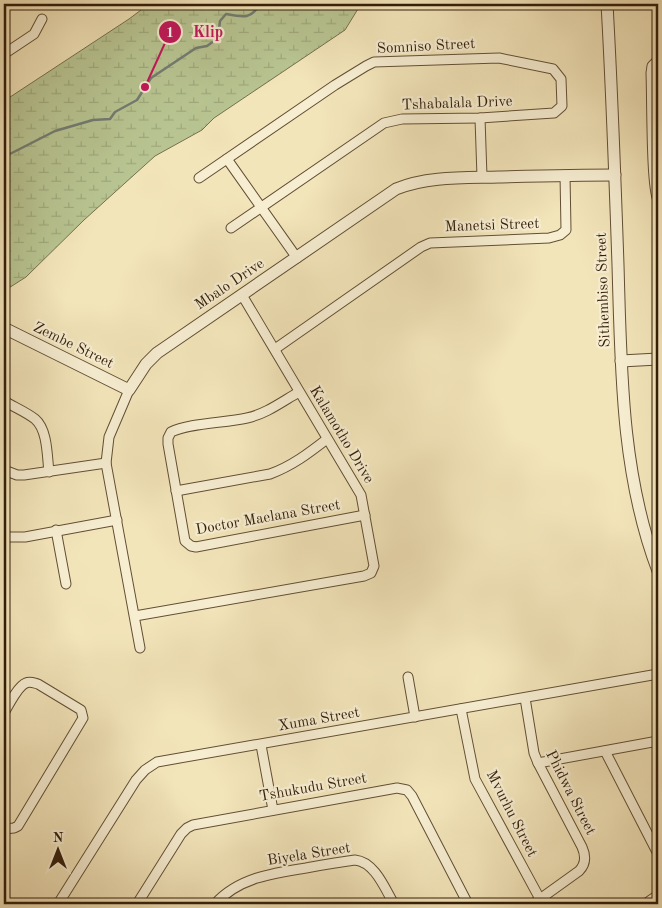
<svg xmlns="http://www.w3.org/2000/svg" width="662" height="908" viewBox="0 0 662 908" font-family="'Old Standard TT',serif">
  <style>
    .wetland { fill: url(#wetland-marsh); stroke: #75714d }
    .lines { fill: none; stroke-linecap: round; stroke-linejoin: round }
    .stream { stroke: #737d72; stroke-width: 2.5 }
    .minor-casing { stroke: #624f34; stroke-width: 11 }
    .tertiary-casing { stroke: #624f34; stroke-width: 13 }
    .minor { stroke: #f7eed2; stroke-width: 9 }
    .tertiary { stroke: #f7eed2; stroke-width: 11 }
    .labels { text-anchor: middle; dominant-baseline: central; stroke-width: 4.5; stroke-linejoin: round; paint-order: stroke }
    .street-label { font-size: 15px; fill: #321d08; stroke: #f7eed2 }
    .leader { fill: none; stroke: #c2185b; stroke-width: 2 }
    .callout-dot { fill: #c2185b; stroke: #f7eed2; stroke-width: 2 }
    .mark-label { font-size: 15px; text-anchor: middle; font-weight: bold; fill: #fff }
    .callout-label { font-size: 16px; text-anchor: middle; font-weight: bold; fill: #c2185b; stroke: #f7eed2; stroke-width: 4.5; stroke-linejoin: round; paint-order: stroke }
  </style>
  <defs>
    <pattern id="wetland-marsh" width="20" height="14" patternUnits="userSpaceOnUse" patternTransform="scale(1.25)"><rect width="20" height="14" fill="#b8c592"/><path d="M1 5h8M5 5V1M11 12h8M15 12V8" fill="none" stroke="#9fa97c"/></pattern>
  </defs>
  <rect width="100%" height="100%" fill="#f3e5ba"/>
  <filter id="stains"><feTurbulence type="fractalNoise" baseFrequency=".004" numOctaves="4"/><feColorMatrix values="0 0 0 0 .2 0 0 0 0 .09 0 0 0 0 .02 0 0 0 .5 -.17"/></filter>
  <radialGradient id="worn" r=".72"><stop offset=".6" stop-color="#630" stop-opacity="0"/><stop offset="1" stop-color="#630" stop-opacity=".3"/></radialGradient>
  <polygon class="wetland" points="149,4 361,4 345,30 214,118 202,130 155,156 84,220 26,277 4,291 4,101 129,19"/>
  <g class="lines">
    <path class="stream" d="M4,157L55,131L93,120L110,119L115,112L137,100L151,78L196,48L207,46L218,38L220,21L226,14C242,17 251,20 260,4"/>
    <g class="minor-casing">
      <g id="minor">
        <polyline points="4,54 34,34 42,19"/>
        <path d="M658,60L652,66L651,73C652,94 651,189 658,200"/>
        <polyline points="480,118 482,177"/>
        <polyline points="227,159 297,258"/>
        <polyline points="199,178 335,85 366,66 374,62 499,58 553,69 561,79 562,106 554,113 480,118 402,119 384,123 231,228"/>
        <polyline points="658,271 658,296"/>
        <polyline points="275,349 421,247 430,243 549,238 560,235 566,230 565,175"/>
        <polyline points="129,390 109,437 106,463 140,648"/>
        <path d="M299,392C283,401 266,414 247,418C225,423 189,423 171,432L168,438V444L185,541L191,546L196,547L365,515"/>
        <path d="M4,401C14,407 26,412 35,419C48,430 47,457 49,472"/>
        <polyline points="4,470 17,475 24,475 106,463"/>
        <path d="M176,491L270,474C292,466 309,453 327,439"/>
        <polyline points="56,530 66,584"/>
        <polyline points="4,535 10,537 25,537 117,520"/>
        <polyline points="135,616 364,576 371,573 374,566 361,495 242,295"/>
        <polyline points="408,677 415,717"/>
        <path d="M525,698L534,753L538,763L582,847C586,856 586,864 579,871L533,904"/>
        <polyline points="461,709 475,779 540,899"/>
        <path d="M4,713C8,706 18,686 26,683C30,681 34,683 38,684L81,710L83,718L18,826L14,828L4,829"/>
        <polyline points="261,745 273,810"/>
        <polyline points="605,751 658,854"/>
        <polyline points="538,763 658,741"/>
        <polyline points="58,904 136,780 145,770 157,762 658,674"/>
        <polyline points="137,904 181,834 187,828 193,825 397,788 407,790 412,796 468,904"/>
        <path d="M215,904C238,878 273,873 306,868C322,865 339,862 355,860C375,862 385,889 394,904"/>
        <polyline points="645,904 658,895"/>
      </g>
    </g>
    <g class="tertiary-casing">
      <g id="tertiary">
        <path d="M607,4C612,91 615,178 618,265C621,368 621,474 658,571"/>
        <path d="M4,328L129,390L146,364L157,353L396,189C428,176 465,178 499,177C538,176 576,175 615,175"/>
        <polyline points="621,361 658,359"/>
      </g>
    </g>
    <use href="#minor" class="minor"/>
    <use href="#tertiary" class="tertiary"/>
  </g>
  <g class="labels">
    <g class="street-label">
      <text transform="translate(426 47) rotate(-3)">Somniso Street</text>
      <text transform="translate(457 104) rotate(-2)">Tshabalala Drive</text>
      <text transform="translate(492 226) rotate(-2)">Manetsi Street</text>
      <text transform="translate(230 285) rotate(-34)">Mbalo Drive</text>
      <text transform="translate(604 290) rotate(-92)">Sithembiso Street</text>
      <text transform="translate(73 346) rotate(26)">Zembe Street</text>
      <text transform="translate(341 435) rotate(59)">Kalamotho Drive</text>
      <text transform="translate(268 518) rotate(-10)">Doctor Maelana Street</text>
      <text transform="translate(319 720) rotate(-10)">Xuma Street</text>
      <text transform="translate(313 788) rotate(-10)">Tshukudu Street</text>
      <text transform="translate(570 793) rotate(63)">Phidwa Street</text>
      <text transform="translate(511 814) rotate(63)">Mvurhu Street</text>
      <text transform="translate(309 855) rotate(-9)">Biyela Street</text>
    </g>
  </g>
  <path class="leader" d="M145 87L170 32"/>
  <g class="callout-dot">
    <circle cx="145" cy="87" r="5"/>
    <circle cx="170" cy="32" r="12"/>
  </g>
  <g class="mark-label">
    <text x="170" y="37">1</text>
  </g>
  <g class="callout-label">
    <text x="208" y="37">Klip</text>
  </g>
  <rect width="662" height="908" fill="none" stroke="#f3e5ba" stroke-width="20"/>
  <rect x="5" y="5" width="652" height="898" fill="none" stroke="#321d08" stroke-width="2.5"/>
  <rect x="10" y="10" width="642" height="888" fill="none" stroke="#321d08"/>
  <g transform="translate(58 850)" stroke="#f7eed2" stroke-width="4" paint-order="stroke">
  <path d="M0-4L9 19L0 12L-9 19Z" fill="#321d08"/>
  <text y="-8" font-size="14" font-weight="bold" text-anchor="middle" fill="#321d08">N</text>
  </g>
  <rect width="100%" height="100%" filter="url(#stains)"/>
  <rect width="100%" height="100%" fill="url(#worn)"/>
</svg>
